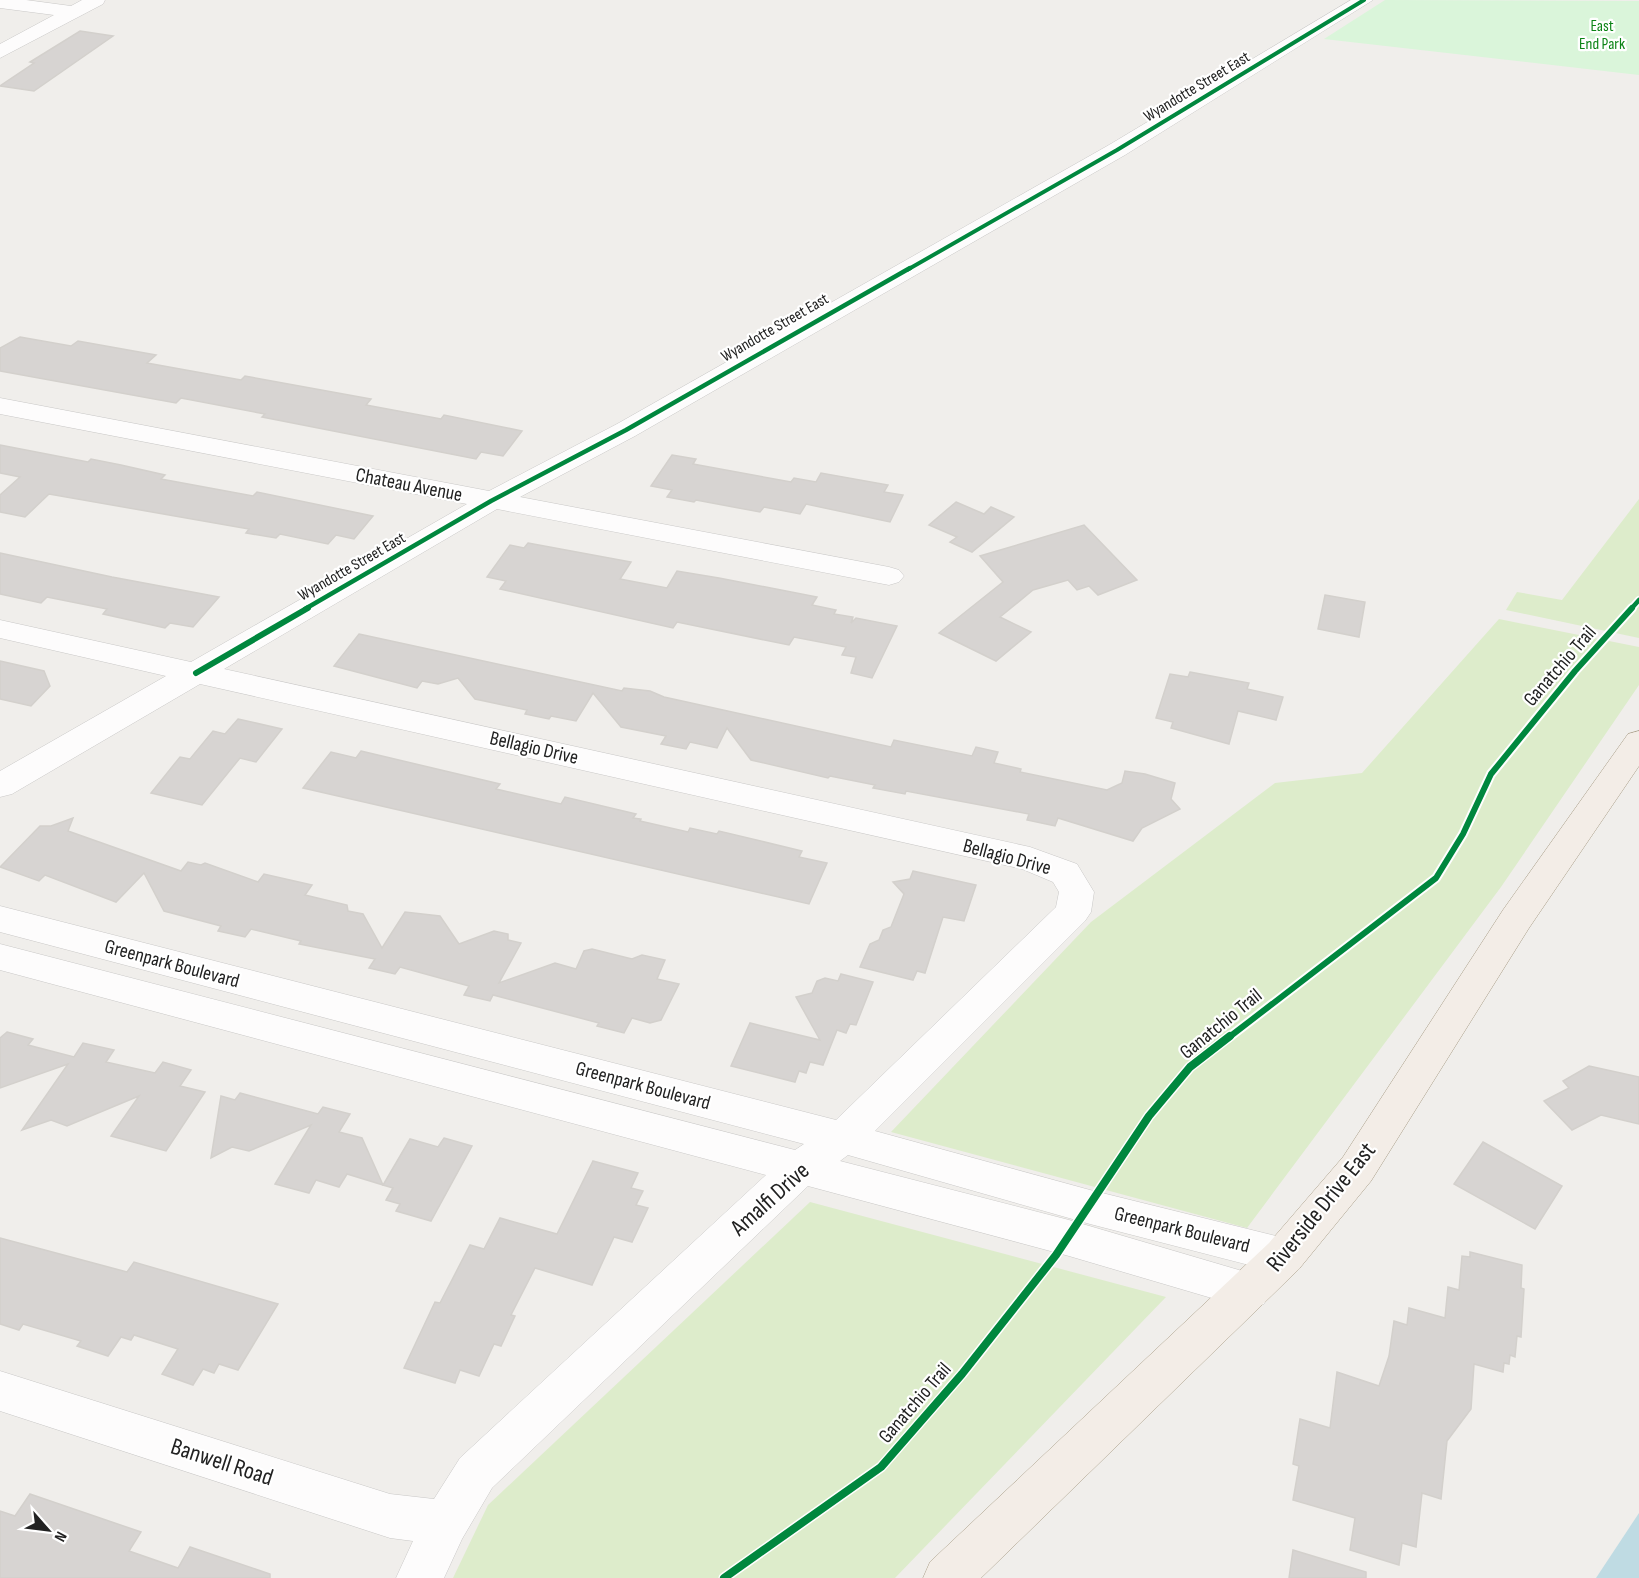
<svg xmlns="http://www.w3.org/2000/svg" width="1639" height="1578" viewBox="0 0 1639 1578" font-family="'Sofia Sans Condensed',sans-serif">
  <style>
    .grass { fill: #ddeccb }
    .park { fill: #daf5da }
    .water { fill: #bfdbe3 }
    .building { fill: #d7d4d2; stroke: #d3d0cc; stroke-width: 1.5 }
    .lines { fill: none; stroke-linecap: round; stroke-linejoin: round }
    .minor-casing { stroke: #c9c8c7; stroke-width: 1 }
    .major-casing { stroke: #a79c86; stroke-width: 1 }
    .minor { fill: #fdfcfc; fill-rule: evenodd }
    .major { fill: #f3ede7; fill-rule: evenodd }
    .cycleway-far3-casing { stroke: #fff; stroke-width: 6 }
    .cycleway-far2-casing { stroke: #fff; stroke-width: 8 }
    .cycleway-far1-casing { stroke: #fff; stroke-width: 10 }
    .cycleway-casing { stroke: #fff; stroke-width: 11 }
    .cycleway-far3 { stroke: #00873e; stroke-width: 4 }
    .cycleway-far2 { stroke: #00873e; stroke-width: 4.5 }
    .cycleway-far1 { stroke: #00873e; stroke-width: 6 }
    .cycleway { stroke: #00873e; stroke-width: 8 }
    .labels { text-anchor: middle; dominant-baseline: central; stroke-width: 4.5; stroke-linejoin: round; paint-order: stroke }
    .far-park-label { font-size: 16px; fill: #0c8416; stroke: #fff }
    .far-street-label { font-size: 16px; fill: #222; stroke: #fff }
    .street-label { font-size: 20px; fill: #222; stroke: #fff }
    .near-street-label { font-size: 24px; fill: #222; stroke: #fff }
  </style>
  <rect width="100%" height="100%" fill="#f0eeeb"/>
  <g class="grass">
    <polygon points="1639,499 1639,638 1506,610 1517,592 1562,600"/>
    <polygon points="1499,619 1639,647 1639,685 1501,887 1247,1228 891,1132 1091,922 1275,783 1362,773"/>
    <polygon points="810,1202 1166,1297 895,1578 453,1578 488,1505"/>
  </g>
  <polygon class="park" points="1385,0 1639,1 1639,75 1324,39"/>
  <polygon class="water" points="1639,1513 1639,1578 1596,1578"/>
  <g class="building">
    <polygon points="80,31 113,36 34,91 0,86 34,63 30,62"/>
    <polygon points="20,337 71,346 78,341 156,355 147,363 241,380 245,376 371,399 366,405 441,419 444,415 522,431 503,456 481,452 476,459 262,417 265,414 181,398 176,403 0,371 0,348"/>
    <polygon points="0,445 88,462 91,459 121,465 165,475 161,479 253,496 257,492 373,516 354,539 336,535 328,544 280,534 276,538 246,533 249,529 49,494 25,517 0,512 0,495 20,477 0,473"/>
    <polygon points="672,455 696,459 693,464 791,482 794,478 816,482 821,473 888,485 884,492 903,495 890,522 806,504 800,514 764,507 760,512 696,500 694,502 667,497 672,490 651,486"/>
    <polygon points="956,502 984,514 991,507 1014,517 972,552 950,542 957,537 929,525"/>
    <polygon points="1084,525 1137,580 1098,595 1089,586 1077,590 1068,580 1033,590 1000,617 1031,632 996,661 939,633 1003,582 980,556"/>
    <polygon points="528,543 631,562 620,579 667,588 677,571 719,578 817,597 812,605 836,610 834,614 853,617 851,623 856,618 897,626 872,678 851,673 856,657 842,655 846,647 794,637 789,645 677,622 673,628 500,589 506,581 487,577 510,545 524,548"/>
    <polygon points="0,553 112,577 219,597 193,627 170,623 165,628 103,614 107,609 47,597 41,603 0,594"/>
    <polygon points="1325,595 1365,602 1359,637 1318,629"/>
    <polygon points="359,634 622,691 624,688 650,691 664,697 891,747 894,740 972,756 976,747 998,752 994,763 1021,769 1020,772 1107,790 1122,783 1125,771 1145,774 1175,783 1171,799 1180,809 1142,828 1133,841 1058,818 1055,826 1027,820 1029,814 906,791 905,794 873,788 875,785 830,776 828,778 751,760 727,728 717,748 690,742 686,749 661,744 666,736 621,727 593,693 576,721 551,716 549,719 525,714 527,710 475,699 458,678 438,684 422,681 417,688 334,666"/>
    <polygon points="0,661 44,671 50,686 31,706 0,699"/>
    <polygon points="1190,672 1249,683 1247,689 1283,697 1276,720 1238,711 1229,744 1171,728 1173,722 1156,718 1170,674 1188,677"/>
    <polygon points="238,719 282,729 256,762 240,758 202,805 151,793 180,757 190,759 213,731 225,734"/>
    <polygon points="361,751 500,784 496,789 561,804 565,797 636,814 633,818 641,819 640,821 688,832 690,828 717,834 719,831 802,851 799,857 827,863 809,904 303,788 331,752 356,758"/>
    <polygon points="73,818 68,831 181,871 188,862 201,865 205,863 258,882 264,874 312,885 305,895 347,905 348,911 363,914 382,948 405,912 440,916 459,944 494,931 508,934 508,940 521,943 499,983 555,963 576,969 584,951 592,949 632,959 642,955 665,960 657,979 679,984 661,1020 650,1023 632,1018 624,1033 597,1026 599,1023 493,995 490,1001 464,995 469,986 400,967 395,974 369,968 375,959 299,944 301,941 251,929 245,937 218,931 221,926 164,911 144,873 116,902 45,875 39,881 0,867 40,826 51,826"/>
    <polygon points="913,871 976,885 964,921 943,917 925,973 917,971 913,980 860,967 870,944 879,940 883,930 891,927 904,894 893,882 910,879"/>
    <polygon points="841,974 873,982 856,1025 850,1024 846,1033 837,1030 823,1065 810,1062 806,1073 799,1071 795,1082 731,1066 750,1023 820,1040 796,997 812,993 817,981 825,978 838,981"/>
    <polygon points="7,1032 33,1039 28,1045 74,1057 83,1043 114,1050 106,1062 155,1073 163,1062 191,1070 180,1086 205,1092 166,1151 111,1136 139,1096 67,1126 51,1120 22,1130 68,1064 0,1088 0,1038"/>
    <polygon points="1589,1066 1639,1077 1639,1124 1601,1115 1572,1130 1544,1101 1569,1088 1563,1081"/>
    <polygon points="240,1093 318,1114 323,1107 350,1114 339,1132 362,1138 383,1185 347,1174 339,1187 316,1180 309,1193 275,1184 311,1125 249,1151 232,1147 211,1158 221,1096 235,1100"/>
    <polygon points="444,1138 472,1146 431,1221 396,1211 400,1204 386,1200 393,1188 383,1185 410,1139 438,1147"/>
    <polygon points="1483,1142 1562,1186 1535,1229 1454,1184"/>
    <polygon points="593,1161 638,1173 631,1188 643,1191 636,1205 648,1208 632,1242 614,1237 592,1285 535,1268 511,1315 515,1316 501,1346 494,1344 479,1376 460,1370 455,1383 404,1368 435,1302 440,1303 470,1245 484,1249 500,1218 557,1234"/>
    <polygon points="0,1238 127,1272 134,1262 278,1304 238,1370 219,1364 214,1373 203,1369 193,1385 162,1374 178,1349 134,1335 131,1340 121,1337 108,1356 77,1346 81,1341 23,1324 19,1330 0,1324"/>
    <polygon points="1470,1252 1522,1265 1521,1288 1524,1289 1521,1337 1517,1336 1515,1357 1510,1355 1509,1364 1504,1363 1503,1372 1474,1364 1471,1409 1447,1441 1441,1499 1422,1493 1416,1547 1402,1543 1399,1565 1350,1550 1355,1518 1293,1500 1299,1466 1293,1464 1300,1419 1330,1428 1337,1372 1379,1386 1389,1356 1394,1321 1407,1325 1409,1308 1445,1318 1448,1287 1459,1290 1462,1256 1470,1257"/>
    <polygon points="30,1494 141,1532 129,1551 178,1568 190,1547 270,1574 270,1578 0,1578 0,1511 15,1516"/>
    <polygon points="1293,1550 1366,1572 1366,1578 1289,1578"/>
  </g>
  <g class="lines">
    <g class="minor-casing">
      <g id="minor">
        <polygon points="0,0 26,0 71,6 82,0 105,0 103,4 0,58 0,44 54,15 0,8"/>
        <polygon points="1351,0 1373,0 1125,155 635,436 520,497 889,567 899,570 904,576 899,582 889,585 497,509 224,669 1030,847 1077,864 1094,892 1091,912 1085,921 875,1131 1090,1190 1284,1238 1299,1243 1305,1256 1299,1269 1284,1274 1090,1224 848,1155 840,1161 1069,1220 1249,1273 1264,1278 1270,1291 1264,1304 1249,1309 1069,1256 808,1186 492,1488 462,1539 444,1578 396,1578 413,1541 390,1538 0,1411 0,1371 390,1494 434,1499 460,1458 766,1175 0,970 0,944 795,1150 804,1144 0,932 0,906 836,1120 1056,907 1059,892 1053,882 1022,869 200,684 12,794 0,797 0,771 166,676 0,638 0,620 191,662 467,504 0,414 0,398 489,491 617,424 1109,145"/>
      </g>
    </g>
    <g class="major-casing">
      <polygon id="major" points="1639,731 1639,766 1529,928 1371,1181 1299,1269 981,1578 923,1578 930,1562 1269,1243 1343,1157 1503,910 1628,734"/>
    </g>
    <use href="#minor" class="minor"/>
    <use href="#major" class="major"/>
    <g class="cycleway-far3-casing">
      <polyline id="cycleway-far3" points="907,270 1117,150 1364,0"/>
    </g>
    <g class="cycleway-far2-casing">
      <g id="cycleway-far2">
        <polyline points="305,609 491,501 626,430 910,268"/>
        <polyline points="1631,609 1639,600"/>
      </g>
    </g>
    <g class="cycleway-far1-casing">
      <g id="cycleway-far1">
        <polyline points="196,673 308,608"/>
        <polyline points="1228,1038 1436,878 1463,834 1491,774 1575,671 1632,608"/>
      </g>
    </g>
    <g class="cycleway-casing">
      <polyline id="cycleway" points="724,1578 881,1467 962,1374 1056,1255 1149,1116 1190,1067 1230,1036"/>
    </g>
    <use href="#cycleway-far3" class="cycleway-far3"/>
    <use href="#cycleway-far2" class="cycleway-far2"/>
    <use href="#cycleway-far1" class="cycleway-far1"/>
    <use href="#cycleway" class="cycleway"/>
  </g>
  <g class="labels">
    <g class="far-park-label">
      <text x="1602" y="26">East<tspan x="1602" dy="18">End Park</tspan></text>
    </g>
    <g class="far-street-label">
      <text transform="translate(1197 87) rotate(-31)">Wyandotte Street East</text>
      <text transform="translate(775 328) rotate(-30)">Wyandotte Street East</text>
      <text transform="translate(352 567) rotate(-30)">Wyandotte Street East</text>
    </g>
    <g class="street-label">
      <text transform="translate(409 485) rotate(11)">Chateau Avenue</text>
      <text transform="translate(1560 666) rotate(-49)">Ganatchio Trail</text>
      <text transform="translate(534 748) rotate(13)">Bellagio Drive</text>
      <text transform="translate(1007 857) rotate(15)">Bellagio Drive</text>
      <text transform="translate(172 964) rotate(15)">Greenpark Boulevard</text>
      <text transform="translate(1221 1024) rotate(-39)">Ganatchio Trail</text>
      <text transform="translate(643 1086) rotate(15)">Greenpark Boulevard</text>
      <text transform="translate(1182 1230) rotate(14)">Greenpark Boulevard</text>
      <text transform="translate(915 1403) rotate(-49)">Ganatchio Trail</text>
    </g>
    <g class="near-street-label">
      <text transform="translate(770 1199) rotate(-42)">Amalfi Drive</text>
      <text transform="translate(1321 1207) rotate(-51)">Riverside Drive East</text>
      <text transform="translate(222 1462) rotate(18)">Banwell Road</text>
    </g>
  </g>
  <g transform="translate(48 1530) rotate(118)" stroke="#ffffff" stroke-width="4.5" paint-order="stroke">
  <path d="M0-4.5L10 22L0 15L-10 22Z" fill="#222222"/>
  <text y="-9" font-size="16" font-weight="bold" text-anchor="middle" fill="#222222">N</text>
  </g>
</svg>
